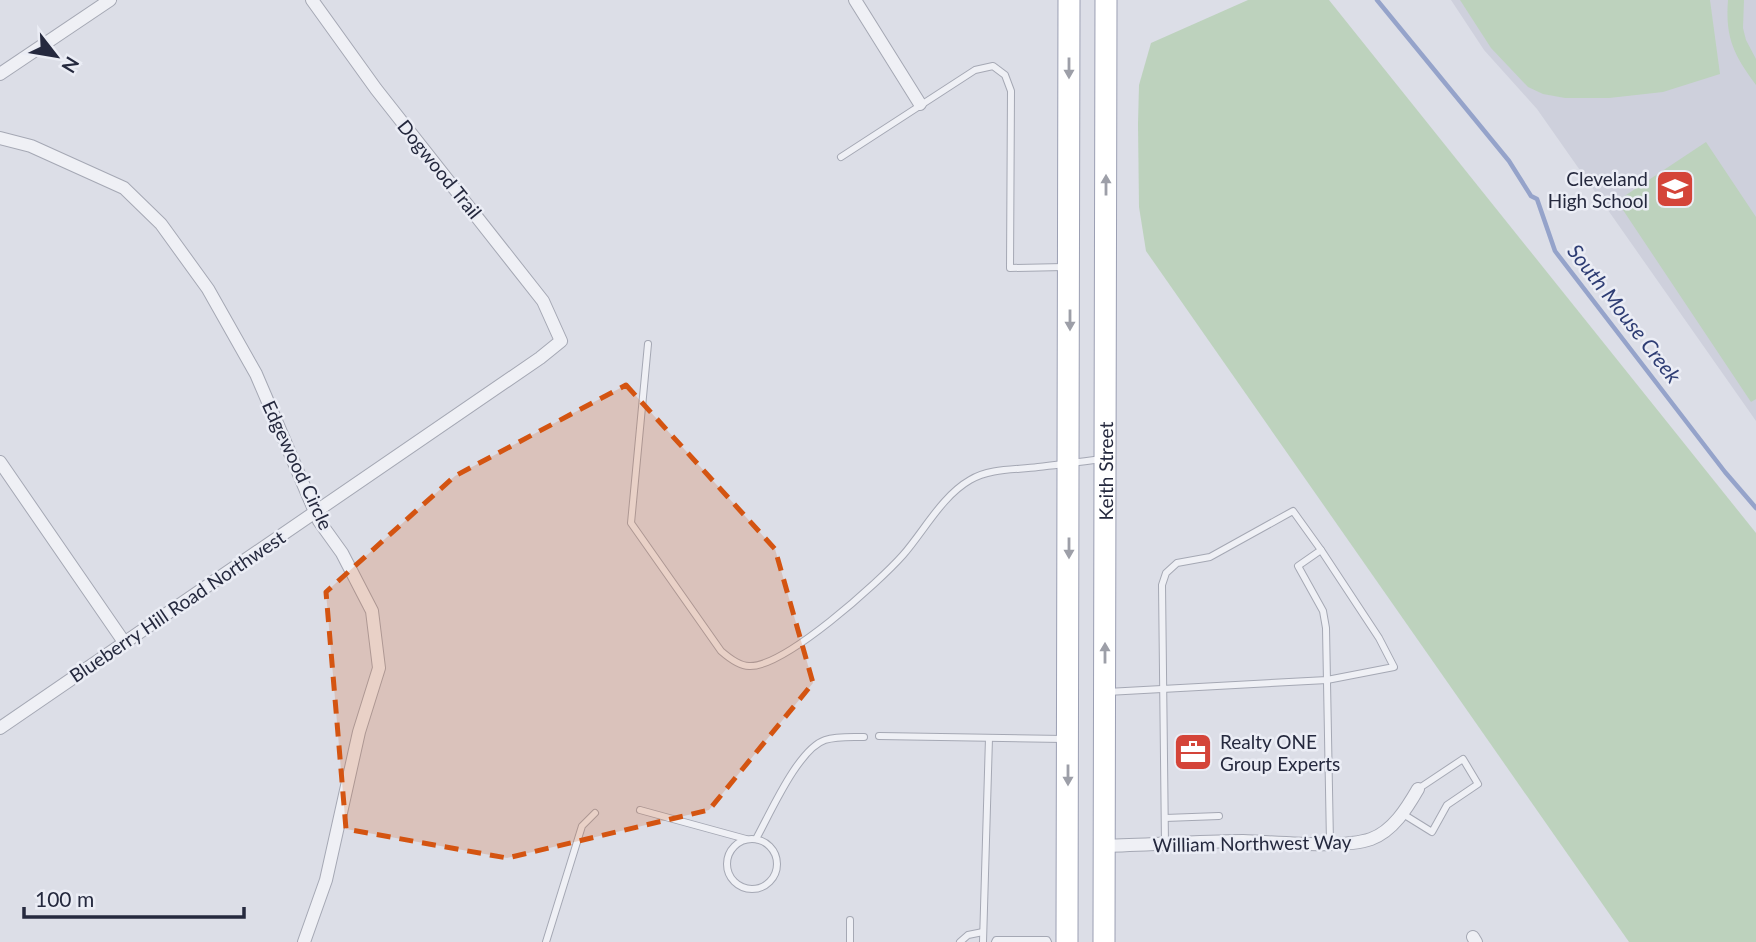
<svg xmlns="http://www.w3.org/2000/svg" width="1756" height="942" viewBox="0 0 1756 942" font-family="Lato,sans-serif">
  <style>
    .built { fill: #ced0dc }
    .green { fill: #bdd2bd }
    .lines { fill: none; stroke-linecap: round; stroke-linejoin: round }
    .stream { stroke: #95a3ca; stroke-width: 4.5 }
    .service-casing { stroke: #a5a8b4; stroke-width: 8 }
    .minor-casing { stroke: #a5a8b4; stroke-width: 14 }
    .primary-casing { stroke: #9b9fb3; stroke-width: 23 }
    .service { stroke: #eff0f5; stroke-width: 6 }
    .minor { stroke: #eff0f5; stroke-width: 12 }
    .primary { stroke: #fff; stroke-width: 21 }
    .oneway { fill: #9d9fa8 }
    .marked { fill: #d45411; fill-opacity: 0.2; stroke: #d45411; stroke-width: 5; stroke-dasharray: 14 9; stroke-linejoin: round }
    .labels { text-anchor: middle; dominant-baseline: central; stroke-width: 5; stroke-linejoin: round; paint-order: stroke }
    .street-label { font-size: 19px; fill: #25293e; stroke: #ebedf5 }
    .poi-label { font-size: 19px; fill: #25293e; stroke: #ebedf5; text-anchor: end }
    .water-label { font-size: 21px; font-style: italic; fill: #2e3d74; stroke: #ebedf5 }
  </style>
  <rect width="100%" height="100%" fill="#dcdee7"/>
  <polygon class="built" points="1451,0 1756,0 1756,421 1537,109 1484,50"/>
  <g class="green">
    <polygon points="1248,0 1329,0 1756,533 1756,942 1629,942 1146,251 1139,207 1138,124 1139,85 1151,43"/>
    <polygon points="1460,0 1710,0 1720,74 1663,92 1609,98 1565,98 1543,94 1528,87 1491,48"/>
    <path d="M1744,0L1743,28L1746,40L1756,59V85C1734,55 1725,38 1728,0Z"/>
    <polygon points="1706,142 1756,217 1756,399 1751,402 1617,201"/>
  </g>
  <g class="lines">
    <polyline class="stream" points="1377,0 1509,161 1531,196 1537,199 1555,251 1725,472 1756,508"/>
    <g class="service-casing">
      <g id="service">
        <polyline points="841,157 975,70 993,66 1005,75 1011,91 1010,268 1064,267"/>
        <path d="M648,344L631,523L721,651C729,658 739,666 749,666C784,668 879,582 903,555C924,531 942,496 970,480C990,468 1016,470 1038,467C1059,465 1080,462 1102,459"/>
        <polyline points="1107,692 1327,680 1394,667 1379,638 1321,550"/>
        <polyline points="879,736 1063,739"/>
        <polyline points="640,810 746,839"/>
        <polyline points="1403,814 1432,832 1447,805 1478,784 1463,759 1418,789"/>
        <polyline points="1165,818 1219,816"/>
        <circle cx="752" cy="864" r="25"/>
        <path d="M756,839C770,814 798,749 825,740C837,736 852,737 864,737"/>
        <polyline points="1165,844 1162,585 1166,573 1177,563 1210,557 1293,511 1321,550 1298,566 1323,611 1326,628 1330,843"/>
        <polyline points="850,920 850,942"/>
        <polyline points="546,942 582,826 595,813"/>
        <polyline points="960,942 968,935 983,932"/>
        <polyline points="983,942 989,738"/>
        <polyline points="995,942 996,940 1047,940 1048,942"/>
      </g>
    </g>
    <g class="minor-casing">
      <g id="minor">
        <polyline points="855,0 920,104"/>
        <polyline points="0,74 110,0"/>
        <polyline points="0,138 31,146 124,188 161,224 208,289 256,374 319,521 342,553 372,611 379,668 359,732 326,880 304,942"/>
        <polyline points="0,462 124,642"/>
        <polyline points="0,728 540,358 561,341 543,301 376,89 312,0"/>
        <path d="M1104,846C1151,845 1197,841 1243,841C1276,842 1343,849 1371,839C1393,831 1407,808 1418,789"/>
        <polyline points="1473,937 1476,942"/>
      </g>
    </g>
    <g class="primary-casing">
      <g id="primary">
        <polyline points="1067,942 1069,0"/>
        <path id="s1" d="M1104,942L1106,0"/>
      </g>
    </g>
    <use href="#service" class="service"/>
    <use href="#minor" class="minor"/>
    <use href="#primary" class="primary"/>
  </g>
  <defs><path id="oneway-solid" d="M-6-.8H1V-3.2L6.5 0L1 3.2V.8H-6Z" transform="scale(1.75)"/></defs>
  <g class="oneway">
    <use href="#oneway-solid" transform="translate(1069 68) rotate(90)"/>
    <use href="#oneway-solid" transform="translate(1106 185) rotate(-90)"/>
    <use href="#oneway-solid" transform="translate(1070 320) rotate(90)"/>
    <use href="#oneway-solid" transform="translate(1069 548) rotate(90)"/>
    <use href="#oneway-solid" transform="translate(1105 653) rotate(-90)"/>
    <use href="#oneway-solid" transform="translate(1068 775) rotate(90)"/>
  </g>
  <path class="marked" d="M626,385L775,549L813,683L709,810L507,858L346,829L326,592L455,476Z"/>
  <defs>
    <g id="school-square" transform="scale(2.0125)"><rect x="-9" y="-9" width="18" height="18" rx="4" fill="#d44439" stroke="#ebedf5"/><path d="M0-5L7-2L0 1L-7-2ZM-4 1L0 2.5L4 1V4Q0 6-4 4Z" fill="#fff"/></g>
    <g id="office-square" transform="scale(2.0125)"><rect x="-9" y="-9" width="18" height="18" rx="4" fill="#d44439" stroke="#ebedf5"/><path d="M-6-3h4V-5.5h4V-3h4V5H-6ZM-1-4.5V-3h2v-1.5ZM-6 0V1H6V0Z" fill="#fff"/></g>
  </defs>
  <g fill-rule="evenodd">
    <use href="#school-square" x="1675" y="189"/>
    <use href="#office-square" x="1193" y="752"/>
  </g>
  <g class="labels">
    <g class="street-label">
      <text transform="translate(440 169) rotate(51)">Dogwood Trail</text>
      <text transform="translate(298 465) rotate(65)">Edgewood Circle</text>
      <text stroke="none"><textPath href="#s1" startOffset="471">Keith Street</textPath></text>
      <text transform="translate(177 606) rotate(-34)">Blueberry Hill Road Northwest</text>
      <text transform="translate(1252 843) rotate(-1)">William Northwest Way</text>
    </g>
    <g class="poi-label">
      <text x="1648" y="178">Cleveland<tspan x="1648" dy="22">High School</tspan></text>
      <text x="1220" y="741" text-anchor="start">Realty ONE<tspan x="1220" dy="22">Group Experts</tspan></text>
    </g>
    <g class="water-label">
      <text transform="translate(1625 313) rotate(52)">South Mouse Creek</text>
    </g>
  </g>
  <g transform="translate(56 56) rotate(121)" stroke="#ebedf5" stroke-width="5" paint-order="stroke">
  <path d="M0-5L12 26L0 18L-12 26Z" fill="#25293e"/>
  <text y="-10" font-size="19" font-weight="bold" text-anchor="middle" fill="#25293e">N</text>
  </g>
  <path d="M24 907v10h220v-10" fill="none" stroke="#25293e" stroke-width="3.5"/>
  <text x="35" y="907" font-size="21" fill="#25293e" stroke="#ebedf5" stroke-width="5" paint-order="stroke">100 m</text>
</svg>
